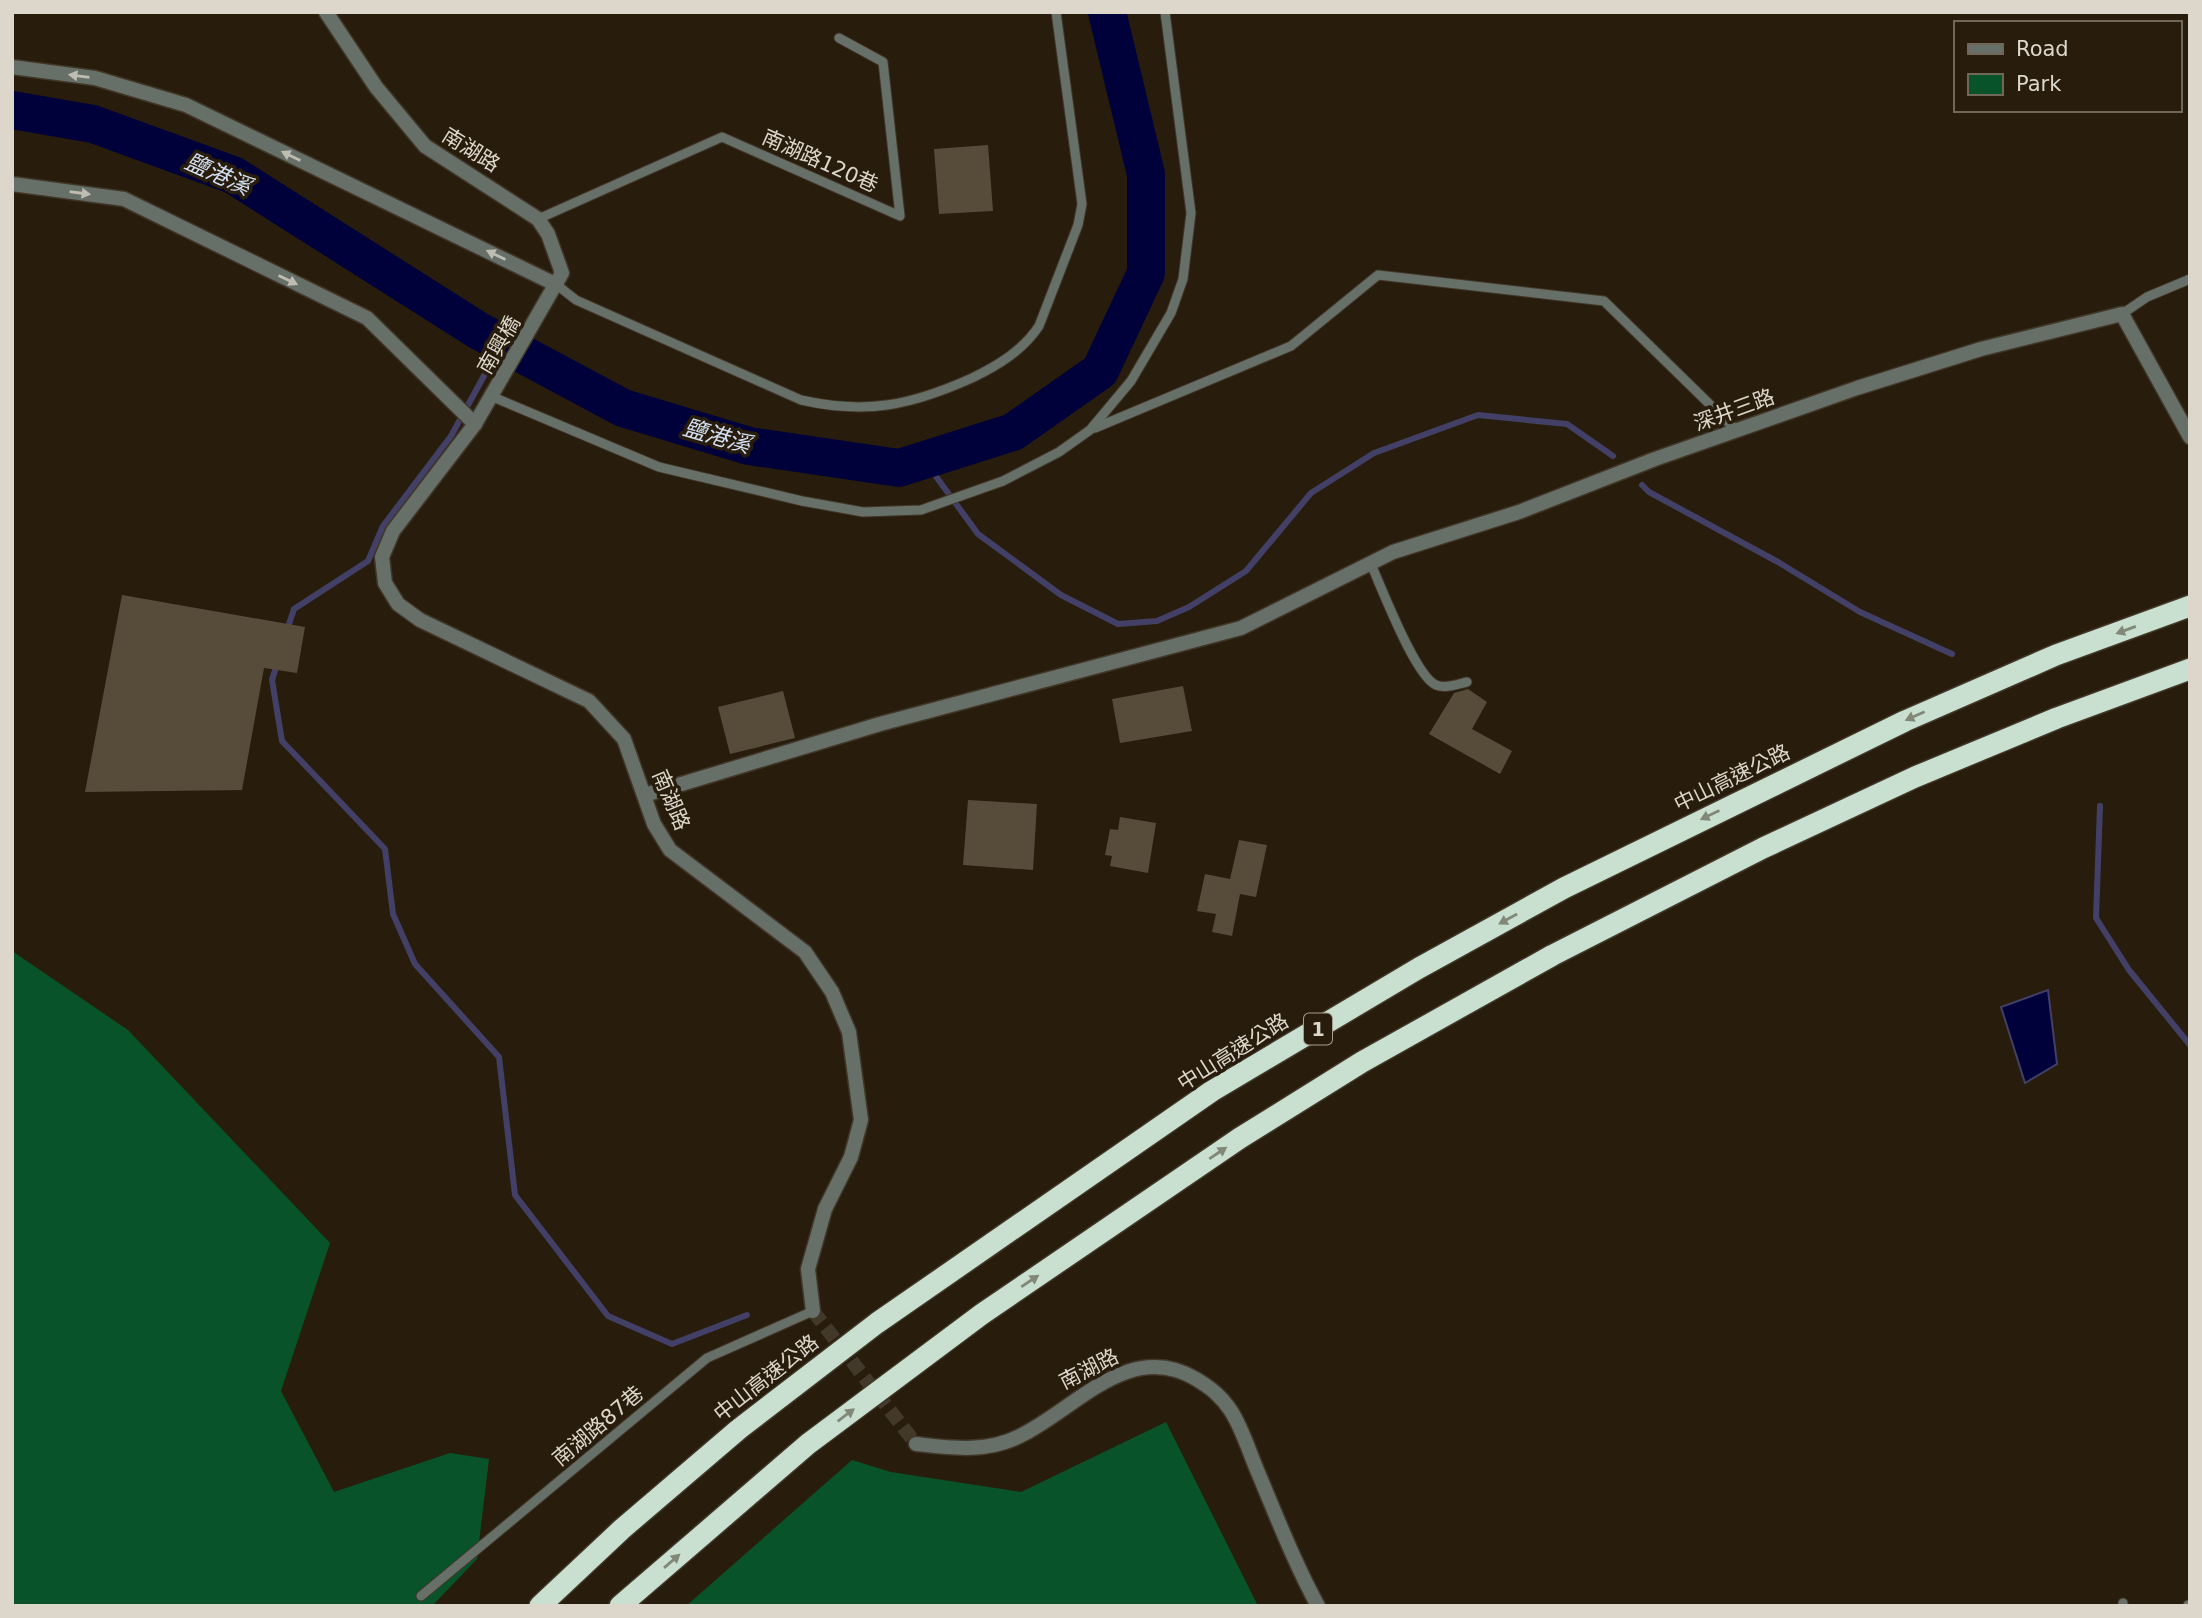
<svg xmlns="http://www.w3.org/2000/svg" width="2202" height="1618" viewBox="0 0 2202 1618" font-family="'DejaVu Sans','Noto Sans TC',sans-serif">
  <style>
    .green { fill: #09532a }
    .water { fill: #00003a; stroke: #424066; stroke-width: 2 }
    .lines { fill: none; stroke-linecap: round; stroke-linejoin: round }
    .stream { stroke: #424066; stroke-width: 6 }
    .river { stroke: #00003a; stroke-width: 38 }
    .building { fill: #574c3a }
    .tertiary-tunnel { stroke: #43392a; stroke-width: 14; stroke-dasharray: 14 7; stroke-linecap: butt }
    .service-casing { stroke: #413728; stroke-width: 11 }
    .minor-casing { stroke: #413728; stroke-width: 17 }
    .tertiary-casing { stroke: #413728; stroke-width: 17 }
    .motorway-casing { stroke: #413728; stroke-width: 24 }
    .service { stroke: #666f68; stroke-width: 9 }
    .minor { stroke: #666f68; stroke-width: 14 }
    .tertiary { stroke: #666f68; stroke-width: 14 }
    .motorway { stroke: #c9e0d0; stroke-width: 21 }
    .oneway { fill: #bfbcb2 }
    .oneway2 { fill: #818878 }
    .labels { text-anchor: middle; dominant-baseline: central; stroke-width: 7; stroke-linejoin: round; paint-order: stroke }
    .shield { fill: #281d0d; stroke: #a79e92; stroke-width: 2 }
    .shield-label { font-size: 19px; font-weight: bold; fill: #ddd6cb }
    .street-label { font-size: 21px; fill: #ddd6cb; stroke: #281d0d }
    .water-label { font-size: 23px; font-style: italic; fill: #d3dff2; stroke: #281d0d }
  </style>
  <rect width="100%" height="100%" fill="#281d0d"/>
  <g class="green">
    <polygon points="12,951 128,1030 330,1243 281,1391 334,1492 450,1453 489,1459 477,1559 432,1606 12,1606"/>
    <polygon points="1166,1422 1258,1606 686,1606 852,1460 891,1472 1021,1492"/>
  </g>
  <polygon class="water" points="2048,990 2057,1064 2025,1083 2001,1007"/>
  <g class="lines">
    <g class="stream">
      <polyline points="924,460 978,534 1061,595 1118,624 1157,621 1189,607 1246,571 1311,493 1374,453 1478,415 1567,424 1613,456"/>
      <polyline points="1642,485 1649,492 1778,562 1860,612 1952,654"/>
      <polyline points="287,630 294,609 368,561 383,526 451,436 502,343"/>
      <polyline points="277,664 272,680 282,741 385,849 393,914 415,964 499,1057 515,1195 608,1316 672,1344 747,1315"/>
      <polyline points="2100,806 2096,918 2129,970 2190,1045"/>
    </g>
    <polyline class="river" points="12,110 93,124 233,175 479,331 623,408 749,446 899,468 1013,432 1100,371 1146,273 1146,174 1107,12"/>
  </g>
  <g class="building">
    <polygon points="988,145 993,211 939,214 934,149"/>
    <polygon points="122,595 305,627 297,673 264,668 242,790 85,792"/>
    <polygon points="1183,686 1192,731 1120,743 1112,699"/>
    <polygon points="1468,689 1487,702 1472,729 1512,751 1500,774 1429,734 1454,693"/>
    <polygon points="783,691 795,738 730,754 718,707"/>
    <polygon points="968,800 1037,804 1033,870 963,865"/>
    <polygon points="1120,817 1156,823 1148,873 1110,866 1112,856 1105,855 1110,829 1118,830"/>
    <polygon points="1239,840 1267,845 1256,897 1240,894 1232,936 1212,932 1216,914 1197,911 1205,874 1230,879"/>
  </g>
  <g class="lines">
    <polyline class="tertiary-tunnel" points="813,1311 916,1444"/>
    <g class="service-casing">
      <g id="service">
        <polyline points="538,219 722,137 900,216 883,62 839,38"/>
        <path d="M557,285L576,300L801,400C867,415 912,405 972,378C999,365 1023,350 1039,326L1078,225L1082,204L1056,12"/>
        <polyline points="2122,314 2147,297 2190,279"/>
        <polyline points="493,397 659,467 802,501 863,512 921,510 1003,481 1059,452 1090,430 1131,381 1171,313 1183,279 1191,213 1165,12"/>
        <polyline points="1095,428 1291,346 1378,275 1604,301 1737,431"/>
        <path d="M1370,562C1381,586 1415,676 1436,685C1446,689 1457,684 1467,682"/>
        <polyline points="421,1596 707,1358 813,1311"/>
        <polyline points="2123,1603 2123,1606"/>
        <polyline points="2188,1605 2189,1606"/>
      </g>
    </g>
    <g class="minor-casing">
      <g id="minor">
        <polyline points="12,67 95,78 186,105 557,285"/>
        <polyline points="12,184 124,199 367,318 475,424"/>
        <polyline points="645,795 880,724 1241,628 1393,552 1519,512 1655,459 1857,388 1981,349 2122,314 2190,437"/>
      </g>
    </g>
    <g class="tertiary-casing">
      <g id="tertiary">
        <polyline points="326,12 376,87 425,146 538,219 548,234 562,273 475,424 393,531 382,557 385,583 398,604 420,620 589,701 624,739 654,824 670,850 805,952 832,992 849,1032 861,1120 851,1157 825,1209 808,1269 813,1311"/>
        <path d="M916,1444C952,1448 986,1453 1020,1436C1076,1409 1129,1339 1196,1379C1211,1388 1221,1396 1231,1411C1242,1428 1249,1451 1257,1470C1276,1515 1294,1562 1318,1606"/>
      </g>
    </g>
    <g class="motorway-casing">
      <g id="motorway">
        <polyline points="540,1606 622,1529 739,1429 877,1323 1212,1091 1419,968 1564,888 1905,721 2056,655 2190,606"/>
        <polyline points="620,1606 808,1444 982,1314 1240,1138 1362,1062 1553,955 1763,848 1915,777 2057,718 2190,669"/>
      </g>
    </g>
    <use href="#service" class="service"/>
    <use href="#minor" class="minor"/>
    <use href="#tertiary" class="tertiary"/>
    <use href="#motorway" class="motorway"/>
  </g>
  <defs><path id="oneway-solid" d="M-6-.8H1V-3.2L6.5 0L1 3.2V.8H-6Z" transform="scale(1.75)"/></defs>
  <g class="oneway">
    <use href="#oneway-solid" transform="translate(79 76) rotate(-173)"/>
    <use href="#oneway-solid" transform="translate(291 156) rotate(-154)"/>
    <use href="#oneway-solid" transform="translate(80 193) rotate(8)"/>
    <use href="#oneway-solid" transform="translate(496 255) rotate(-154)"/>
    <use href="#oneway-solid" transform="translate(288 280) rotate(26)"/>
  </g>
  <g class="oneway2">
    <use href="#oneway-solid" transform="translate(2126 630) rotate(160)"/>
    <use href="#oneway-solid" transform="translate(1915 716) rotate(156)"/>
    <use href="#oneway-solid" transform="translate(1710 815) rotate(154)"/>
    <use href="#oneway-solid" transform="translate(1508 919) rotate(151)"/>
    <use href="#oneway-solid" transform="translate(1218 1153) rotate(-34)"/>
    <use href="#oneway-solid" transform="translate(1030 1281) rotate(-34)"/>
    <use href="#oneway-solid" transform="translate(846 1415) rotate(-37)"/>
    <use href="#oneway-solid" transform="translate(672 1561) rotate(-41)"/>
  </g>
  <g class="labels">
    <rect class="shield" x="1304" y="1013.5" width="28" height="31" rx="5"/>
    <g class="shield-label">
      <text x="1318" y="1029">1</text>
    </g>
    <g class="street-label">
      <text transform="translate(471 150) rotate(32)">南湖路</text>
      <text transform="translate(820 161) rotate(24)">南湖路120巷</text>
      <text transform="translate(499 345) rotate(-60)">南興橋</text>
      <text transform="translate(1734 410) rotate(-20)">深井三路</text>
      <text transform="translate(1732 778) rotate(-26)">中山高速公路</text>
      <text transform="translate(671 800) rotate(67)">南湖路</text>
      <text transform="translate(1233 1052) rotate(-32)">中山高速公路</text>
      <text transform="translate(1089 1369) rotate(-27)">南湖路</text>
      <text transform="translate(766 1378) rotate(-38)">中山高速公路</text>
      <text transform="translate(598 1426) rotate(-40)">南湖路87巷</text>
    </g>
    <g class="water-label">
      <text transform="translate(218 174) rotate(24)">鹽港溪</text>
      <text transform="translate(717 436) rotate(16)">鹽港溪</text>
    </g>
  </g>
  <rect width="2202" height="1618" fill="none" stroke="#ddd6cb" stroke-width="28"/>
  <rect x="1954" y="21" width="228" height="91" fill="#281d0d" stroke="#706759" stroke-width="2"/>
  <rect x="1968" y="44" width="35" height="10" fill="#666f68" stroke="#706759" stroke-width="2"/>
  <text x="2016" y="56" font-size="21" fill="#ddd6cb">Road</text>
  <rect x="1968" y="74" width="35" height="21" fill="#09532a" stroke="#706759" stroke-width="2"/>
  <text x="2016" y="91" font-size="21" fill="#ddd6cb">Park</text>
</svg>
